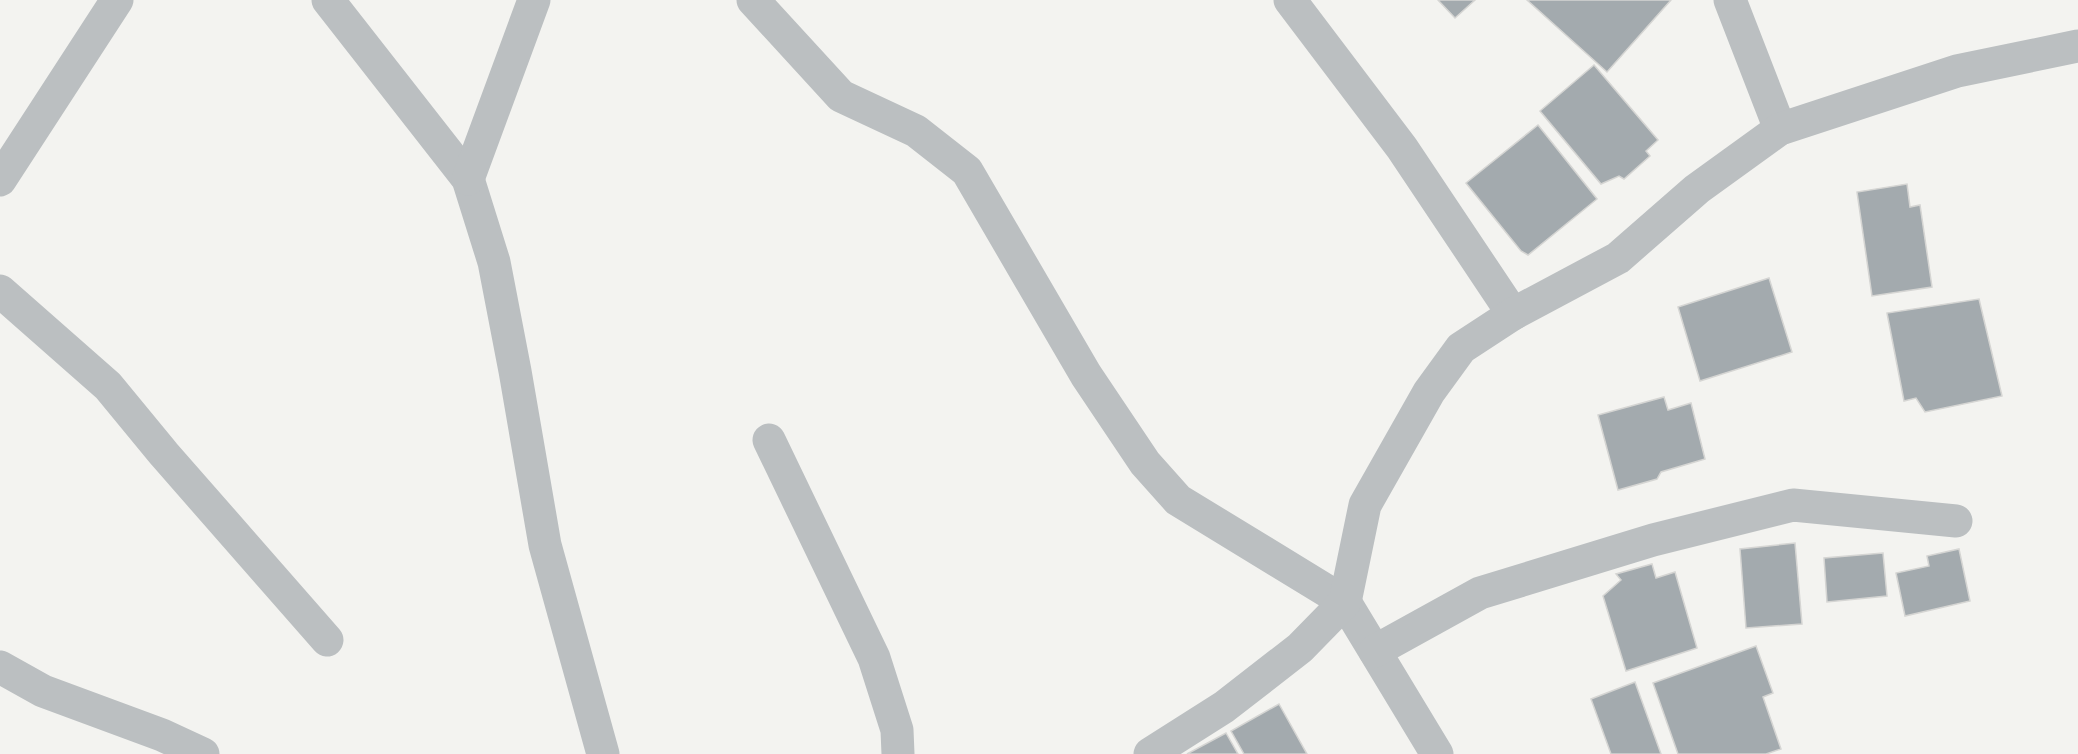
<svg xmlns="http://www.w3.org/2000/svg" width="2078" height="754" viewBox="0 0 2078 754" font-family="Figtree,sans-serif">
  <style>
    .building { fill: #a3aaae; stroke: #d5d5d3; stroke-width: 1.5 }
    .lines { fill: none; stroke-linecap: round; stroke-linejoin: round }
    .minor { stroke: #bbbfc1; stroke-width: 33 }
  </style>
  <rect width="100%" height="100%" fill="#f3f3f0"/>
  <g class="building">
    <polygon points="1438,0 1475,0 1455,18"/>
    <polygon points="1527,0 1671,0 1607,72"/>
    <polygon points="1594,65 1658,140 1646,151 1650,156 1624,179 1619,176 1601,184 1540,111"/>
    <polygon points="1538,125 1597,199 1528,255 1521,251 1466,183"/>
    <polygon points="1907,184 1910,207 1920,205 1932,287 1872,296 1857,192"/>
    <polygon points="1769,278 1792,352 1700,381 1678,307"/>
    <polygon points="1979,299 2002,396 1925,412 1916,398 1904,401 1887,313"/>
    <polygon points="1664,397 1668,410 1691,403 1705,459 1661,472 1657,479 1618,490 1598,415"/>
    <polygon points="1795,543 1802,624 1746,628 1740,549"/>
    <polygon points="1959,549 1970,601 1905,616 1896,573 1929,566 1927,556"/>
    <polygon points="1883,553 1887,596 1827,602 1824,558"/>
    <polygon points="1652,564 1656,578 1675,572 1697,648 1626,671 1603,596 1621,580 1616,574"/>
    <polygon points="1756,646 1773,693 1763,697 1781,749 1766,754 1678,754 1653,683"/>
    <polygon points="1635,682 1661,754 1611,754 1591,699"/>
    <polygon points="1279,704 1307,754 1244,754 1231,731"/>
    <polygon points="1226,733 1238,754 1187,754"/>
  </g>
  <g class="lines">
    <g class="minor">
      <polyline points="328,0 468,179 494,262 515,371 545,545 603,754"/>
      <polyline points="753,0 841,96 916,131 967,171 1086,375 1145,463 1178,500 1345,602 1437,754"/>
      <polyline points="1290,0 1402,148 1513,314"/>
      <polyline points="1730,0 1780,129"/>
      <polyline points="468,179 534,0"/>
      <polyline points="0,180 117,0"/>
      <polyline points="0,291 108,386 164,454 327,640"/>
      <polyline points="769,440 874,658 897,730 898,754"/>
      <polyline points="1375,651 1480,593 1653,540 1793,505 1956,521"/>
      <polyline points="0,667 43,691 162,735 203,754"/>
      <polyline points="1150,754 1224,707 1300,648 1345,602 1365,505 1429,392 1461,348 1513,314 1618,258 1697,189 1780,129 1957,71 2078,46"/>
    </g>
  </g>
</svg>
